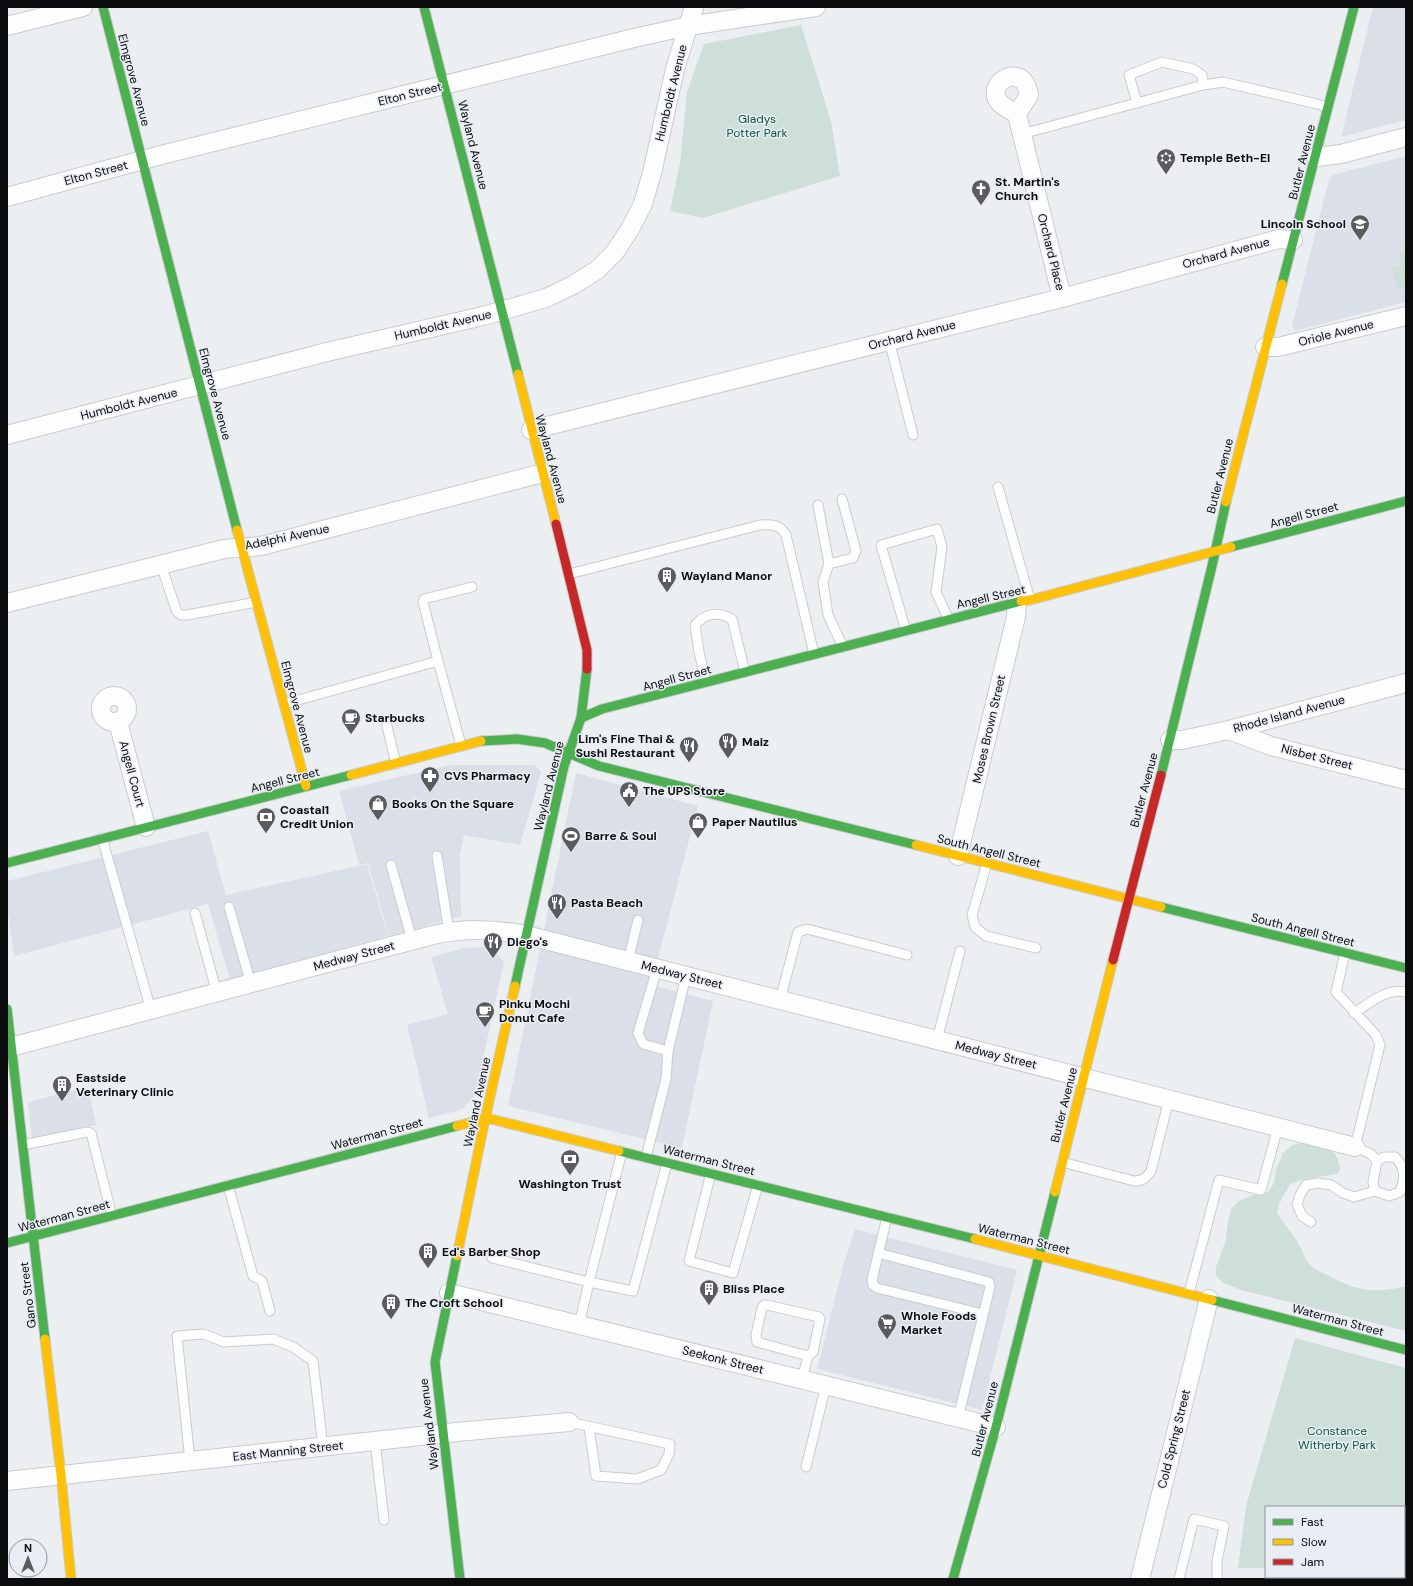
<svg xmlns="http://www.w3.org/2000/svg" width="1413" height="1586" viewBox="0 0 1413 1586" font-family="'DM Sans',sans-serif">
  <style>
    .built { fill: #dadfe8 }
    .green { fill: #ceded8 }
    .lines { fill: none; stroke-linecap: round; stroke-linejoin: round }
    .lane-casing { stroke: #c9cbcd; stroke-width: 11 }
    .street-casing { stroke: #c9cbcd; stroke-width: 20 }
    .fast-casing { stroke: #c9cbcd; stroke-width: 11 }
    .slow-casing { stroke: #c9cbcd; stroke-width: 11 }
    .jam-casing { stroke: #c9cbcd; stroke-width: 11 }
    .lane { stroke: #fcfdfd; stroke-width: 9 }
    .street { stroke: #fcfdfd; stroke-width: 18 }
    .fast { stroke: #4caf50; stroke-width: 9 }
    .slow { stroke: #ffc107; stroke-width: 9 }
    .jam { stroke: #c62828; stroke-width: 9 }
    .labels { text-anchor: middle; dominant-baseline: central; stroke-width: 3; stroke-linejoin: round; paint-order: stroke }
    .street-label { font-size: 12px; fill: #0b0c0e; stroke: #e9eef5 }
    .park-label { font-size: 12px; fill: #08583a; stroke: #e9eef5 }
    .poi-label { font-size: 12px; font-weight: bold; fill: #0b0c0e; stroke: #e9eef5; text-anchor: start }
  </style>
  <rect width="100%" height="100%" fill="#eceff2"/>
  <g class="built">
    <polygon points="1373,7 1406,7 1406,120 1341,137"/>
    <polygon points="1406,156 1406,302 1295,331 1292,325 1329,180 1333,175"/>
    <polygon points="450,765 535,765 541,772 520,845 464,835 460,855 461,916 389,936 368,863 359,865 339,791"/>
    <polygon points="576,773 698,806 651,985 713,1001 682,1148 508,1106"/>
    <polygon points="208,831 226,895 367,864 388,936 230,980 208,904 14,956 7,906 7,881"/>
    <polygon points="491,947 504,962 475,1095 461,1110 429,1118 407,1025 448,1014 431,957 464,948"/>
    <polygon points="88,1087 96,1125 32,1140 28,1102"/>
    <polygon points="855,1229 1017,1270 982,1410 817,1369 844,1263"/>
  </g>
  <g class="green">
    <polygon points="801,25 831,121 840,176 703,218 670,211 680,163 687,92 704,44"/>
    <polygon points="1406,252 1406,286 1398,289 1392,268 1401,266 1398,254"/>
    <path d="M1305,1143C1324,1148 1338,1147 1340,1169L1337,1174L1304,1179L1290,1184L1279,1204L1277,1213C1283,1223 1291,1231 1297,1241C1302,1249 1304,1258 1310,1265C1315,1270 1323,1273 1329,1276C1357,1291 1375,1294 1406,1286V1331L1241,1290L1222,1282L1216,1275V1267L1226,1240L1227,1228L1231,1209L1239,1201L1253,1195L1268,1192L1274,1183L1276,1170L1283,1153L1292,1145Z"/>
    <polygon points="1295,1338 1406,1368 1406,1568 1404,1568 1404,1507 1266,1507 1266,1568 1238,1568 1246,1506"/>
  </g>
  <g class="lines">
    <g class="lane-casing">
      <g id="lane">
        <polyline points="1137,103 1129,75 1162,62 1193,69 1202,75 1203,85"/>
        <polyline points="1022,134 1203,85 1223,82 1313,103 1328,107"/>
        <polyline points="889,340 913,435"/>
        <polyline points="998,487 1030,600"/>
        <polyline points="818,505 829,564 823,582 828,615 843,647"/>
        <polyline points="829,564 853,558 856,551 842,499"/>
        <polyline points="161,565 177,612 181,615 187,615 257,602"/>
        <path d="M569,574L760,525C772,524 779,524 786,535L814,654"/>
        <polyline points="906,631 881,545 937,529 942,547 936,592 949,620"/>
        <polyline points="438,661 423,602 424,599 472,587"/>
        <path d="M706,682L699,652L695,625C706,613 717,611 732,619L745,672"/>
        <polyline points="284,704 438,661 461,745"/>
        <polyline points="387,726 396,764"/>
        <polyline points="102,838 151,1010"/>
        <polyline points="437,856 449,932"/>
        <polyline points="987,863 972,915 975,927 986,936 1036,948"/>
        <polyline points="391,865 412,940"/>
        <polyline points="229,907 251,984"/>
        <polyline points="195,913 217,993"/>
        <polyline points="1345,953 1336,992 1376,1035 1380,1045 1355,1147 1371,1154 1377,1161"/>
        <polyline points="628,961 638,920"/>
        <polyline points="657,969 638,1033 643,1044 668,1051"/>
        <polyline points="780,1000 798,932 807,929 907,955"/>
        <path d="M1354,1013C1370,1003 1386,988 1406,992"/>
        <polyline points="937,1040 960,951"/>
        <polyline points="23,1145 87,1132 91,1133 112,1216"/>
        <polyline points="646,1157 666,1079 668,1051 686,976"/>
        <path d="M1384,1157H1395C1406,1168 1405,1178 1400,1192L1389,1196L1375,1191L1373,1182L1377,1161Z"/>
        <path d="M1062,1162L1134,1181C1143,1181 1146,1178 1151,1171L1169,1099"/>
        <polyline points="711,1173 689,1261 733,1273 758,1185"/>
        <polyline points="228,1185 253,1276 262,1281 270,1311"/>
        <polyline points="887,1217 872,1280 873,1285 877,1288 983,1314"/>
        <polyline points="1311,1222 1302,1216 1297,1204 1300,1195 1306,1185 1318,1183 1331,1185 1343,1193 1354,1197 1375,1191"/>
        <polyline points="878,1253 989,1282 990,1287 958,1418"/>
        <polyline points="492,1258 589,1282 622,1151"/>
        <polyline points="1189,1293 1219,1180 1261,1190 1278,1127"/>
        <polyline points="579,1325 589,1282 633,1291 667,1163"/>
        <polyline points="802,1379 808,1356 813,1352 820,1319 819,1317 767,1305 764,1305 762,1308 756,1335 757,1342 808,1356"/>
        <polyline points="569,1422 670,1444 669,1454 661,1470 637,1479 596,1476 589,1427"/>
        <polyline points="375,1441 384,1520"/>
        <polyline points="190,1461 177,1336 204,1334 224,1342 273,1339 293,1347 313,1361 323,1447"/>
        <polyline points="806,1467 826,1385"/>
        <polyline points="1179,1579 1194,1519 1224,1526 1217,1561 1217,1579"/>
      </g>
    </g>
    <g class="street-casing">
      <g id="street">
        <polyline points="7,26 83,7"/>
        <path d="M1017,114L1029,95C1028,91 1027,86 1025,83C1015,67 986,84 999,102C1003,107 1012,111 1017,114L1062,298"/>
        <polyline points="1316,157 1341,154 1406,137"/>
        <polyline points="7,197 161,155 634,38 688,26 816,7"/>
        <polyline points="1265,347 1278,347 1406,316"/>
        <polyline points="531,430 1062,298 1279,239 1293,240"/>
        <polyline points="7,435 327,352 483,316 546,298 573,285 597,270 615,252 630,229 643,204 652,173 675,69 694,7"/>
        <polyline points="7,603 224,549 261,546 543,473"/>
        <circle cx="114" cy="709" r="13"/>
        <polyline points="118,722 146,827"/>
        <polyline points="1229,730 1271,746 1406,780"/>
        <polyline points="1170,740 1182,740 1229,730 1406,683"/>
        <polyline points="958,856 1016,617 1017,601"/>
        <path d="M7,1048L433,935C466,928 493,929 526,935L1355,1147"/>
        <polyline points="449,1293 996,1427"/>
        <polyline points="7,1481 457,1432 569,1422"/>
        <polyline points="1140,1579 1209,1299"/>
      </g>
    </g>
    <g class="fast-casing">
      <g id="fast">
        <polyline points="103,7 237,530"/>
        <polyline points="424,7 518,374"/>
        <polyline points="1282,284 1354,7"/>
        <polyline points="1231,547 1406,501"/>
        <polyline points="581,718 602,709 1021,601"/>
        <polyline points="481,741 517,739 545,743 599,766 916,845"/>
        <polyline points="1161,775 1212,566 1226,502"/>
        <polyline points="7,863 351,775"/>
        <polyline points="1161,907 1406,968"/>
        <polyline points="515,986 564,766 581,718 587,669"/>
        <polyline points="7,1009 45,1339"/>
        <polyline points="619,1151 975,1239"/>
        <polyline points="7,1243 457,1126"/>
        <polyline points="457,1256 435,1362 460,1579"/>
        <polyline points="1212,1300 1406,1350"/>
        <polyline points="953,1579 996,1427 1055,1192"/>
      </g>
    </g>
    <g class="slow-casing">
      <g id="slow">
        <polyline points="518,374 556,524"/>
        <polyline points="1226,502 1282,284"/>
        <polyline points="237,530 306,786"/>
        <polyline points="1021,601 1030,600 1231,547"/>
        <polyline points="351,775 481,741"/>
        <polyline points="916,845 1161,907"/>
        <polyline points="457,1126 480,1120 491,1119 619,1151"/>
        <polyline points="1055,1192 1113,960"/>
        <polyline points="975,1239 1212,1300"/>
        <polyline points="457,1256 485,1119 515,986"/>
        <polyline points="45,1339 61,1475 71,1579"/>
      </g>
    </g>
    <g class="jam-casing">
      <g id="jam">
        <polyline points="556,524 587,650 587,669"/>
        <polyline points="1113,960 1161,775"/>
      </g>
    </g>
    <use href="#lane" class="lane"/>
    <use href="#street" class="street"/>
    <use href="#fast" class="fast"/>
    <use href="#slow" class="slow"/>
    <use href="#jam" class="jam"/>
  </g>
  <defs>
    <g id="synagogue-pin" transform="scale(1)"><path d="M0 17L-7.5 6A9.5 9.5 0 1 1 7.5 6Z" fill="#5a5b5e" stroke="#e9eef5"/><path d="M0-6.5L5.6 3.2H-5.6ZM0 6.5L5.6-3.2H-5.6Z" fill="#fff"/></g>
    <g id="church-pin" transform="scale(1)"><path d="M0 17L-7.5 6A9.5 9.5 0 1 1 7.5 6Z" fill="#5a5b5e" stroke="#e9eef5"/><path d="M-1.2-6h2.4v3.5h3.3v2.4h-3.3V6h-2.4V-.1h-3.3v-2.4h3.3Z" fill="#fff"/></g>
    <g id="school-pin" transform="scale(1)"><path d="M0 17L-7.5 6A9.5 9.5 0 1 1 7.5 6Z" fill="#5a5b5e" stroke="#e9eef5"/><path d="M0-5L7-2L0 1L-7-2ZM-4 1L0 2.5L4 1V4Q0 6-4 4Z" fill="#fff"/></g>
    <g id="building-pin" transform="scale(1)"><path d="M0 17L-7.5 6A9.5 9.5 0 1 1 7.5 6Z" fill="#5a5b5e" stroke="#e9eef5"/><path d="M-4-6H4V6H1V3H-1V6H-4ZM-2.5-4.3h1.7v1.8h-1.7ZM.8-4.3h1.7v1.8H.8ZM-2.5-1h1.7V.8h-1.7ZM.8-1h1.7V.8H.8Z" fill="#fff"/></g>
    <g id="cafe-pin" transform="scale(1)"><path d="M0 17L-7.5 6A9.5 9.5 0 1 1 7.5 6Z" fill="#5a5b5e" stroke="#e9eef5"/><path d="M-5.5-4.5H6V0H3Q3 3.5 0 3.5H-2.5Q-5.5 3.5-5.5 0ZM3-3.2v2h1.7v-2ZM-6 4.5H4V6H-6Z" fill="#fff"/></g>
    <g id="restaurant-pin" transform="scale(1)"><path d="M0 17L-7.5 6A9.5 9.5 0 1 1 7.5 6Z" fill="#5a5b5e" stroke="#e9eef5"/><path d="M-5-6h1v4h1v-4h1v4h1v-4h1v5L-1.5 .5V6h-2V.5L-5-1ZM5-6V6H3V1.5H1.5Q1.5-4 5-6Z" fill="#fff"/></g>
    <g id="pharmacy-pin" transform="scale(1)"><path d="M0 17L-7.5 6A9.5 9.5 0 1 1 7.5 6Z" fill="#5a5b5e" stroke="#e9eef5"/><path d="M-2-6h4v4h4v4h-4v4h-4v-4h-4v-4h4Z" fill="#fff"/></g>
    <g id="civic-pin" transform="scale(1)"><path d="M0 17L-7.5 6A9.5 9.5 0 1 1 7.5 6Z" fill="#5a5b5e" stroke="#e9eef5"/><path d="M-.6-6.5H3V-4.5H.6V-3L4-1V1h2V6H-6V1h2V-1L-.6-3ZM-1.2 2.5V6h2.4V2.5Z" fill="#fff"/></g>
    <g id="shop-pin" transform="scale(1)"><path d="M0 17L-7.5 6A9.5 9.5 0 1 1 7.5 6Z" fill="#5a5b5e" stroke="#e9eef5"/><path d="M-5-2.5h2.3a2.7 3.5 0 0 1 5.4 0H5L5.5 6h-11ZM-1.5-2.5h3a1.5 2.3 0 0 0-3 0Z" fill="#fff"/></g>
    <g id="bank-pin" transform="scale(1)"><path d="M0 17L-7.5 6A9.5 9.5 0 1 1 7.5 6Z" fill="#5a5b5e" stroke="#e9eef5"/><path d="M-6-4H6V4H-6ZM0-2.3a2.3 2.3 0 1 0 0 4.6a2.3 2.3 0 1 0 0-4.6Z" fill="#fff"/></g>
    <g id="stadium-pin" transform="scale(1)"><path d="M0 17L-7.5 6A9.5 9.5 0 1 1 7.5 6Z" fill="#5a5b5e" stroke="#e9eef5"/><path d="M0-5a6.5 5 0 1 0 0 10a6.5 5 0 1 0 0-10ZM-3.5-1.8h7v3.6h-7Z" fill="#fff"/></g>
    <g id="supermarket-pin" transform="scale(1)"><path d="M0 17L-7.5 6A9.5 9.5 0 1 1 7.5 6Z" fill="#5a5b5e" stroke="#e9eef5"/><path d="M-6-5.5h2.5l.6 2H6L4.5 2H-2.5L-4.4-4H-6ZM-1.5 3.2a1.3 1.3 0 1 0 .1 0ZM3 3.2a1.3 1.3 0 1 0 .1 0Z" fill="#fff"/></g>
  </defs>
  <g fill-rule="evenodd">
    <use href="#synagogue-pin" x="1166" y="158"/>
    <use href="#church-pin" x="981" y="189"/>
    <use href="#school-pin" x="1360" y="224"/>
    <use href="#building-pin" x="667" y="576"/>
    <use href="#cafe-pin" x="351" y="718"/>
    <use href="#restaurant-pin" x="728" y="742"/>
    <use href="#restaurant-pin" x="689" y="746"/>
    <use href="#pharmacy-pin" x="430" y="776"/>
    <use href="#civic-pin" x="629" y="791"/>
    <use href="#shop-pin" x="378" y="804"/>
    <use href="#bank-pin" x="266" y="817"/>
    <use href="#shop-pin" x="698" y="822"/>
    <use href="#stadium-pin" x="571" y="836"/>
    <use href="#restaurant-pin" x="557" y="903"/>
    <use href="#restaurant-pin" x="493" y="942"/>
    <use href="#cafe-pin" x="485" y="1011"/>
    <use href="#building-pin" x="62" y="1085"/>
    <use href="#bank-pin" x="570" y="1159"/>
    <use href="#building-pin" x="428" y="1252"/>
    <use href="#building-pin" x="709" y="1289"/>
    <use href="#building-pin" x="391" y="1303"/>
    <use href="#supermarket-pin" x="887" y="1323"/>
  </g>
  <g class="labels">
    <g class="street-label">
      <text transform="translate(134 80) rotate(75)">Elmgrove Avenue</text>
      <text transform="translate(671 93) rotate(-76)">Humboldt Avenue</text>
      <text transform="translate(410 94) rotate(-14)">Elton Street</text>
      <text transform="translate(473 145) rotate(76)">Wayland Avenue</text>
      <text transform="translate(1302 162) rotate(-76)">Butler Avenue</text>
      <text transform="translate(96 173) rotate(-15)">Elton Street</text>
      <text transform="translate(1051 252) rotate(76)">Orchard Place</text>
      <text transform="translate(1226 253) rotate(-15)">Orchard Avenue</text>
      <text transform="translate(443 325) rotate(-13)">Humboldt Avenue</text>
      <text transform="translate(1336 333) rotate(-14)">Oriole Avenue</text>
      <text transform="translate(912 335) rotate(-14)">Orchard Avenue</text>
      <text transform="translate(215 394) rotate(75)">Elmgrove Avenue</text>
      <text transform="translate(129 404) rotate(-14)">Humboldt Avenue</text>
      <text transform="translate(551 459) rotate(75)">Wayland Avenue</text>
      <text transform="translate(1220 476) rotate(-76)">Butler Avenue</text>
      <text transform="translate(1304 515) rotate(-15)">Angell Street</text>
      <text transform="translate(287 537) rotate(-12)">Adelphi Avenue</text>
      <text transform="translate(991 597) rotate(-13)">Angell Street</text>
      <text transform="translate(677 678) rotate(-15)">Angell Street</text>
      <text transform="translate(297 707) rotate(75)">Elmgrove Avenue</text>
      <text transform="translate(1289 714) rotate(-15)">Rhode Island Avenue</text>
      <text transform="translate(989 729) rotate(-77)">Moses Brown Street</text>
      <text transform="translate(1317 757) rotate(14)">Nisbet Street</text>
      <text transform="translate(132 774) rotate(75)">Angell Court</text>
      <text transform="translate(285 780) rotate(-14)">Angell Street</text>
      <text transform="translate(549 786) rotate(-76)">Wayland Avenue</text>
      <text transform="translate(1144 790) rotate(-75)">Butler Avenue</text>
      <text transform="translate(989 851) rotate(14)">South Angell Street</text>
      <text transform="translate(1303 930) rotate(14)">South Angell Street</text>
      <text transform="translate(354 956) rotate(-15)">Medway Street</text>
      <text transform="translate(682 975) rotate(14)">Medway Street</text>
      <text transform="translate(996 1055) rotate(14)">Medway Street</text>
      <text transform="translate(477 1102) rotate(-78)">Wayland Avenue</text>
      <text transform="translate(1064 1105) rotate(-76)">Butler Avenue</text>
      <text transform="translate(377 1134) rotate(-15)">Waterman Street</text>
      <text transform="translate(709 1160) rotate(14)">Waterman Street</text>
      <text transform="translate(64 1216) rotate(-15)">Waterman Street</text>
      <text transform="translate(1024 1239) rotate(14)">Waterman Street</text>
      <text transform="translate(28 1295) rotate(-97)">Gano Street</text>
      <text transform="translate(1338 1320) rotate(15)">Waterman Street</text>
      <text transform="translate(723 1360) rotate(14)">Seekonk Street</text>
      <text transform="translate(985 1419) rotate(-76)">Butler Avenue</text>
      <text transform="translate(429 1424) rotate(-97)">Wayland Avenue</text>
      <text transform="translate(1174 1439) rotate(-76)">Cold Spring Street</text>
      <text transform="translate(288 1451) rotate(-6)">East Manning Street</text>
    </g>
    <g class="park-label">
      <text x="757" y="119">Gladys<tspan x="757" dy="14">Potter Park</tspan></text>
      <text x="1337" y="1431">Constance<tspan x="1337" dy="14">Witherby Park</tspan></text>
    </g>
    <g class="poi-label">
      <text x="1180" y="158">Temple Beth-El</text>
      <text x="995" y="182">St. Martin's<tspan x="995" dy="14">Church</tspan></text>
      <text x="1346" y="224" text-anchor="end">Lincoln School</text>
      <text x="681" y="576">Wayland Manor</text>
      <text x="365" y="718">Starbucks</text>
      <text x="675" y="739" text-anchor="end">Lim's Fine Thai &amp;<tspan x="675" dy="14">Sushi Restaurant</tspan></text>
      <text x="742" y="742">Maiz</text>
      <text x="444" y="776">CVS Pharmacy</text>
      <text x="643" y="791">The UPS Store</text>
      <text x="392" y="804">Books On the Square</text>
      <text x="280" y="810">Coastal1<tspan x="280" dy="14">Credit Union</tspan></text>
      <text x="712" y="822">Paper Nautilus</text>
      <text x="585" y="836">Barre &amp; Soul</text>
      <text x="571" y="903">Pasta Beach</text>
      <text x="507" y="942">Diego's</text>
      <text x="499" y="1004">Pinku Mochi<tspan x="499" dy="14">Donut Cafe</tspan></text>
      <text x="76" y="1078">Eastside<tspan x="76" dy="14">Veterinary Clinic</tspan></text>
      <text x="570" y="1184" text-anchor="middle">Washington Trust</text>
      <text x="442" y="1252">Ed's Barber Shop</text>
      <text x="723" y="1289">Bliss Place</text>
      <text x="405" y="1303">The Croft School</text>
      <text x="901" y="1316">Whole Foods<tspan x="901" dy="14">Market</tspan></text>
    </g>
  </g>
  <rect width="1413" height="1586" fill="none" stroke="#0b0c0e" stroke-width="16"/>
  <rect x="1265" y="1506" width="140" height="72" fill="#e9eef5" stroke="#909499"/>
  <rect x="1273" y="1519" width="20" height="6" fill="#4caf50" stroke="#909499"/>
  <text x="1301" y="1526" font-size="12" fill="#0b0c0e">Fast</text>
  <rect x="1273" y="1539" width="20" height="6" fill="#ffc107" stroke="#909499"/>
  <text x="1301" y="1546" font-size="12" fill="#0b0c0e">Slow</text>
  <rect x="1273" y="1559" width="20" height="6" fill="#c62828" stroke="#909499"/>
  <text x="1301" y="1566" font-size="12" fill="#0b0c0e">Jam</text>
  <g transform="translate(28 1558)"><circle r="19" fill="#e9eef5" stroke="#909499"/>
  <path d="M0-3L7 15L0 10L-7 15Z" fill="#5a5b5e"/>
  <text y="-6" font-size="11" font-weight="bold" text-anchor="middle" fill="#0b0c0e">N</text>
  </g>
</svg>
